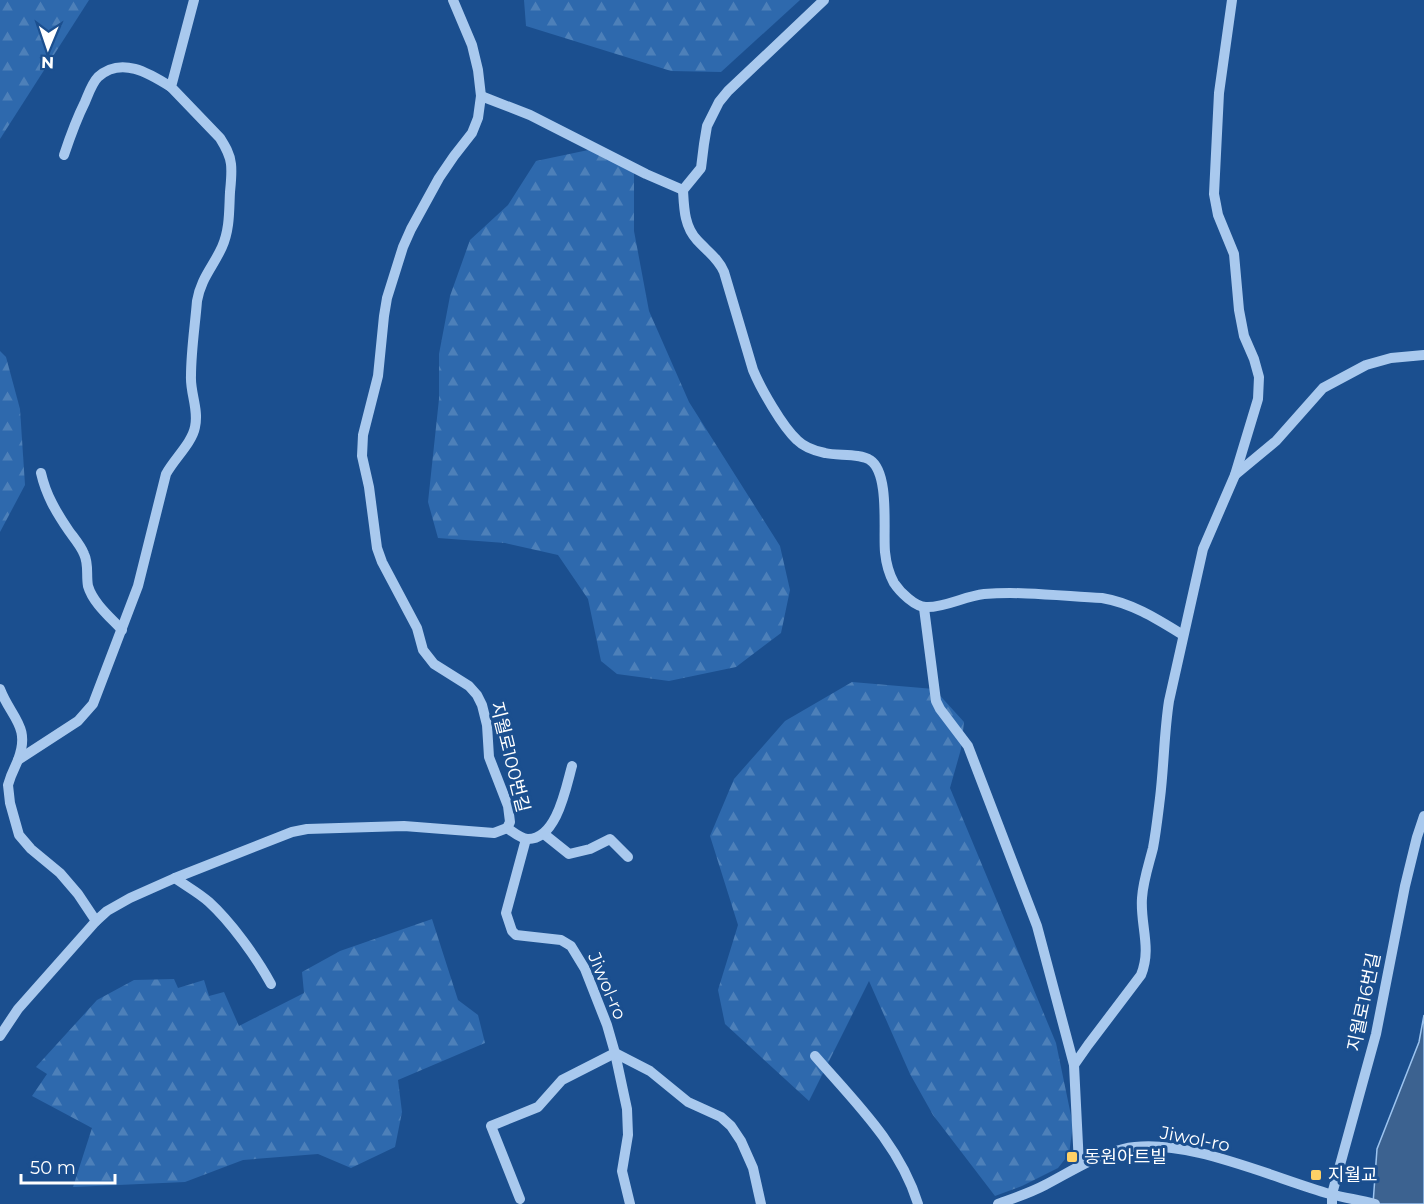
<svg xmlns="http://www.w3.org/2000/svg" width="1424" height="1204" viewBox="0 0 1424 1204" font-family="Montserrat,'Noto Sans KR',sans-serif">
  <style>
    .forest { fill: url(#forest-firs) }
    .water { fill: #3c6290; stroke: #9cc4f0; stroke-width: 1.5 }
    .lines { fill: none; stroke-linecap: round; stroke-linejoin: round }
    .minor { stroke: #a9c9ee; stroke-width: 10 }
    .poi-dot { fill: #ffd166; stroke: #1b4f8f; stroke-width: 2 }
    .labels { text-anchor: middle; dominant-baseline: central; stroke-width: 6; stroke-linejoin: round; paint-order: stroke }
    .street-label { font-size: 18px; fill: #fff; stroke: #1b4f8f }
    .poi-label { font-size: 18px; fill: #fff; stroke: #1b4f8f; text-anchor: start }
  </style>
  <defs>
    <pattern id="forest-firs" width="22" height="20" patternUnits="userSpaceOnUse" patternTransform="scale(1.5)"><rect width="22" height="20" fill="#2e69ad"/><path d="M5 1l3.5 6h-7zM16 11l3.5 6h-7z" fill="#4d80b9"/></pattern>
  </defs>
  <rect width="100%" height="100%" fill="#1b4f8f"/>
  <g class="forest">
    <polygon points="0,0 89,0 0,139"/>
    <polygon points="524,0 800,0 721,72 671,71 526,26"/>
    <polygon points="593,149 634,171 634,231 649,311 689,402 780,546 790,590 781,633 736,667 669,681 617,674 601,661 588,599 558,555 505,543 438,538 428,502 439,399 439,354 450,296 470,240 508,205 536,161"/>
    <polygon points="0,351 6,357 20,409 25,485 0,532"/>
    <polygon points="852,682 934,689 964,722 961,749 950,788 1056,1043 1073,1125 1069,1154 1058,1168 1022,1186 995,1196 933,1115 910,1074 869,981 809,1101 725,1024 718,990 738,925 710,836 734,779 785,721"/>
    <polygon points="432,919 458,1000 478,1015 485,1043 398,1080 402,1112 395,1147 351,1168 318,1154 243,1160 185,1182 73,1187 92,1128 32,1096 47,1074 36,1067 97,1000 134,980 174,979 178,988 204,980 209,996 224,992 239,1026 304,993 302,972 340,951"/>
  </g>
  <polygon class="water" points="1424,1015 1424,1204 1373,1204 1377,1149 1419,1042"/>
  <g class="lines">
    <g class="minor">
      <path d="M824,0L728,91L719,102L707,126L704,144L701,168L683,190C684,207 684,226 697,240C707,251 718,258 724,272L753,370C761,389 782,426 797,440C804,447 815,451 825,453C837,456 860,453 870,460C890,473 883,531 885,552C886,562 889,574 894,583C900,592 915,607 926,607C944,608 965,596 984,594C1023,591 1063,596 1102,598C1132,603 1157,619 1183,635"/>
      <polyline points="481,96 530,115 646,174 683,190"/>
      <path d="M64,155C70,137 76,120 85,102C88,95 92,83 98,77C121,56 149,73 171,87"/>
      <path d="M41,473C46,495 56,512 69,531C74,538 81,546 84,554C89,564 86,575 88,586C93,603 110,617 122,630"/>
      <polyline points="1235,475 1276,441 1323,388 1366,365 1391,358 1424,355"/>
      <polyline points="924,608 936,701 940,709 968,746 1037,926 1074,1065 1079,1165"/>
      <path d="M0,689C11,718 31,726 18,760"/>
      <path d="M507,828C513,832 521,839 528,839C557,839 566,787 572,766"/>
      <polyline points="544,834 569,854 590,849 610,839 628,857"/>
      <polyline points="526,839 506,913 512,931 516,935 561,940 571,946 585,969 607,1025 615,1053 627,1109 628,1135 622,1171 630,1204"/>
      <path d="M175,878C186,886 199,893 209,902C231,922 257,958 271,984"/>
      <path d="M96,921L78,894L60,873L31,849L19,835L10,803L8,785L11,776L18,760L78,721L93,704L138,586L166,474C174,459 192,443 195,427C199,409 190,393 191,376C191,351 195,326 197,301C201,278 213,267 222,247C230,229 229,210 230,192C231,182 232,173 231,164C230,154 225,146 220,138L171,87L194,0"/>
      <polyline points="0,1036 18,1009 96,921 107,911 130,898 175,878 292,832 307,829 404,826 494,833 507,828 510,822 508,806 489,757 487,725 482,705 477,695 469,686 434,664 423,650 417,628 382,562 377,548 369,487 362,456 363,435 378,376 384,316 387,298 403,247 411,229 439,178 454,156 472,133 478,118 481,96 478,70 472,45 453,0"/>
      <path d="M815,1056C854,1101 900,1145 918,1204"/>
      <path d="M1074,1065L1088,1045L1141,975C1152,948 1140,925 1142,898C1143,881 1149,864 1153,848C1156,832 1158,814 1160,798C1164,766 1164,733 1169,701L1203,549L1235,475L1258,399L1259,377L1254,359L1244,336L1239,310L1234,254L1218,215L1214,194L1219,93L1232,0"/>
      <polyline points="520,1199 491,1126 538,1107 562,1080 615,1053 650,1071 688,1102 721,1117 731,1126 741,1141 753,1168 761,1204"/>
      <path d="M998,1204C1014,1198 1030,1193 1045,1185C1070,1172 1094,1156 1123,1149C1181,1135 1273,1178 1330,1194C1345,1198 1360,1200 1375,1204"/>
      <polyline points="1332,1204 1332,1194 1376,1034 1405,886 1417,837 1424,816"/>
    </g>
  </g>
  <g class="poi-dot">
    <rect x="1066" y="1151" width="12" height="12" rx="3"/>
    <rect x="1310" y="1169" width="12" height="12" rx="3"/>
  </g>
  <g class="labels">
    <g class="street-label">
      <text transform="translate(510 757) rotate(76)">지월로100번길</text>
      <text transform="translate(607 986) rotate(67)">Jiwol-ro</text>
      <text transform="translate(1364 1002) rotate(-78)">지월로16번길</text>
      <text transform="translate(1195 1139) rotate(11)">Jiwol-ro</text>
    </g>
    <g class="poi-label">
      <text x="1084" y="1157">동원아트빌</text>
      <text x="1328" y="1175">지월교</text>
    </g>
  </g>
  <g transform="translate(48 48) rotate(182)" stroke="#1b4f8f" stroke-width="4.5" paint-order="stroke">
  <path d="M0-4.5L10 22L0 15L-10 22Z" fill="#ffffff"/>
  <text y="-9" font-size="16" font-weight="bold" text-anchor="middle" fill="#ffffff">N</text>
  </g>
  <path d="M21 1174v9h94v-9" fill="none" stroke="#ffffff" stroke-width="3"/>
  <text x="30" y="1174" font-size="18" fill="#ffffff" stroke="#1b4f8f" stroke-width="4.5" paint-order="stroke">50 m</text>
</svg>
